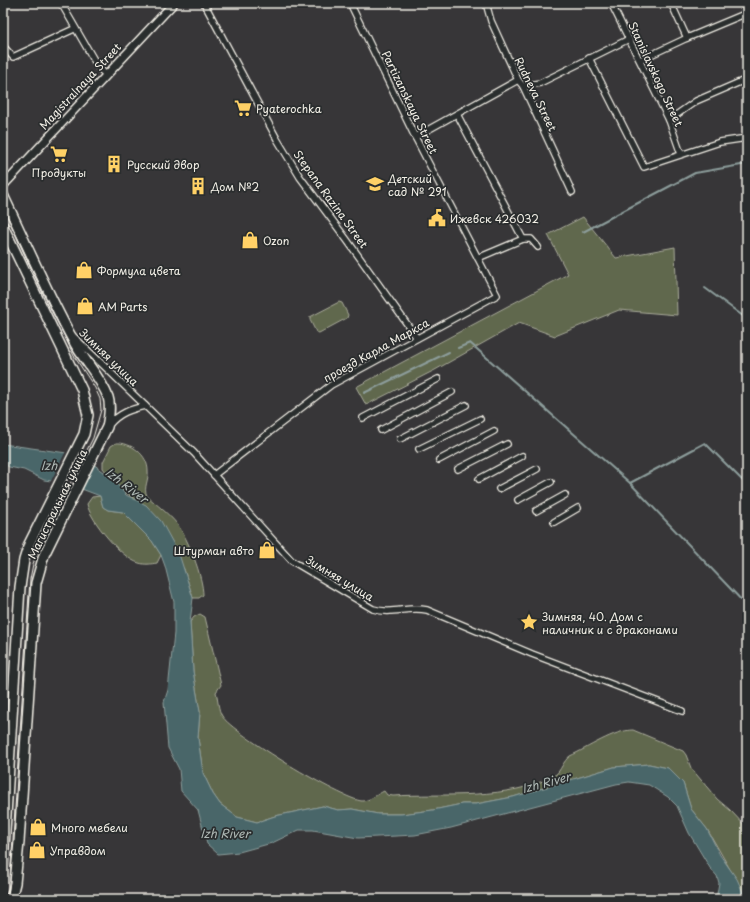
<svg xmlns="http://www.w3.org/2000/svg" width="750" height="902" viewBox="0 0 750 902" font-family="'Playpen Sans',sans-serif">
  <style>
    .green { fill: #60674e; stroke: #aaac9b }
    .water { fill: #486669; stroke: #8d9e9c }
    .pier { fill: #373638 }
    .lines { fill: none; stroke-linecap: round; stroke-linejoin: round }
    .stream { stroke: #8d9e9c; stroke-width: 2 }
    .minor-casing { stroke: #f4f1e8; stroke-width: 8 }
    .tertiary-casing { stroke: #f4f1e8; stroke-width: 10 }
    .primary-casing { stroke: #f4f1e8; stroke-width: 12 }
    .minor { stroke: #2a2d2e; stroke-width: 5.5 }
    .tertiary { stroke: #2a2d2e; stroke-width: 7 }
    .primary { stroke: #2a2d2e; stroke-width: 9 }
    .tram { stroke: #f4f1e8; stroke-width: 1 }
    .labels { text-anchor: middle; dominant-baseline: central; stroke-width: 3.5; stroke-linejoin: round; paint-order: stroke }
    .street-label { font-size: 11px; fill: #f4f1e8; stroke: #2a2d2e }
    .poi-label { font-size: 11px; fill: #f4f1e8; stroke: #2a2d2e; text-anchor: start }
    .water-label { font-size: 12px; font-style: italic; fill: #afb9b5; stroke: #2a2d2e }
  </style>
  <rect width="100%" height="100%" fill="#373638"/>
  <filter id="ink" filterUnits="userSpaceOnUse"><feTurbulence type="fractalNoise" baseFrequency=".025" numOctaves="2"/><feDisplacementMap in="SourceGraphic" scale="8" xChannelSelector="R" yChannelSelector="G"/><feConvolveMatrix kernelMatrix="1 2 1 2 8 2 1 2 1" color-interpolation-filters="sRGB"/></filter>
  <g filter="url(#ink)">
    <g class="green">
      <polygon points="583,217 616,258 675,247 677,315 619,310 555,336 519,323 435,370 366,405 356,387 568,274 548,235"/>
      <polygon points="339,302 342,303 348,315 347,318 319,333 316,332 310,320 310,317"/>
      <path d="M116,443C131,442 148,455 148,471C149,481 143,487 147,496C157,505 169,514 177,524C188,538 203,577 203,595L199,598H193L184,569L136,500L118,487L103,468V462L111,446Z"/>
      <path d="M100,496L103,507L108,510L123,512L152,541L161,555L157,563C151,564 145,565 139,563C122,559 90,520 87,504L92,497Z"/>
      <path d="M200,614L205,617L221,685L216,692C218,699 218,710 222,716C232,733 343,800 362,801C369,801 378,794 384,791L387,795L393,796C442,793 511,801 555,775C561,771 563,761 570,756C588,748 614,730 633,730L683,751L686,755L691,768L717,799L730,810L747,828V899L707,829L691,809L683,783L668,768L649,764L614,767L513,797L476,804H462L433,810L401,814H378L352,809L338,810L323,806L275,816L257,822L237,817L220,804L213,794L203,773L198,738L200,712L193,671L190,622L194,617Z"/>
    </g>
    <polygon class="water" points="3,444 81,455 112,478 126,495 146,505 161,521 179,554 193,598 190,622 193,671 200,712 198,738 203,773 213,794 220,804 237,817 257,822 275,816 323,806 338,810 352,809 378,814 401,814 433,810 462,804 476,804 513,797 614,767 649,764 668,768 683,783 691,809 707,829 720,855 737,879 746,899 716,899 719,883 717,876 710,868 689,833 677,806 668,797 649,785 629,782 616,784 451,828 415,835 358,838 313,830 299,830 272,843 239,852 218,854 207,844 198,810 181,791 179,769 168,748 164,702 168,690 174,633 174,602 165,566 161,555 152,541 123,512 108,510 103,507 100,496 66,483 44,480 24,470 9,467 3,463"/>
    <polygon class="pier" points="66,451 82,453 95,462 81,490 50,483"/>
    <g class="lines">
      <g class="stream">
        <polyline points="583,232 695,173 747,164"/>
        <polyline points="705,288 747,319"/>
        <polyline points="458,348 470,343 630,483 705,443 747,485"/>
        <polyline points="364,393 449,352"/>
        <polyline points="630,483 747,606"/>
      </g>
      <g class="minor-casing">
        <g id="minor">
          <polyline points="61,3 98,67 106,75"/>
          <polyline points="204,3 277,139 300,177 347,240 417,338"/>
          <polyline points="486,3 491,21 518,80 523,86 572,192"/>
          <polyline points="611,3 669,120 681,154"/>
          <polyline points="671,3 687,38"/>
          <polyline points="741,3 747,13"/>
          <polyline points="3,46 13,57 74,29"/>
          <polyline points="589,58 644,167 720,142 747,138"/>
          <polyline points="640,60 687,38 747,13"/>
          <polyline points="523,86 540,83 629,39"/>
          <polyline points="457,114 523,239"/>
          <polyline points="669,120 696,101 747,79"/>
          <polyline points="415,137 518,80"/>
          <polyline points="478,258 523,239 531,239 538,247"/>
          <path d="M73,336L194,453L292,561L373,609C393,615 407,606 427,610L532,654L682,711"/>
          <polyline points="363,418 438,379"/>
          <path d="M109,425C119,413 131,409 145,406"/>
          <polyline points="381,430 452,392"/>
          <polyline points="400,439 466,405"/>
          <polyline points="419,449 480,419"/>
          <polyline points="439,460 494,431"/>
          <polyline points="458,469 507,444"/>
          <polyline points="214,475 331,385 497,295 415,137 350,3"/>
          <polyline points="479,479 522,456"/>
          <polyline points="499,489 537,469"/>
          <polyline points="518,500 551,482"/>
          <polyline points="536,511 565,495"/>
          <polyline points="554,522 578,508"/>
        </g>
      </g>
      <g class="tertiary-casing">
        <polyline id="tertiary" points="3,186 174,3"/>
      </g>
      <g class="primary-casing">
        <g id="primary">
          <path d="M3,195C26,243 47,293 73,340C83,360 100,376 108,397C111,406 109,417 107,427L44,555L36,583L19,842L15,883L11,899"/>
          <polyline points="3,226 82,390 88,415 84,434 29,544 24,560 20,587 3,864"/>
        </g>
      </g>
      <use href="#minor" class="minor"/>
      <use href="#tertiary" class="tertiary"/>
      <use href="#primary" class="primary"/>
      <polyline class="tram" points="3,207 74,356 95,388 100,399 101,410 93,438 39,546 33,564 30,579 13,839 9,889 6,899"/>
    </g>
  </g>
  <defs>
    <g id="supermarket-bare" transform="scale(1.38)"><path d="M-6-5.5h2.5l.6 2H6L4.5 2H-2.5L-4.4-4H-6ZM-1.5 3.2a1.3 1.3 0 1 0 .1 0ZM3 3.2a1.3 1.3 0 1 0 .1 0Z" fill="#ffd166" stroke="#2a2d2e" stroke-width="2.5" paint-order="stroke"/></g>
    <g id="building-bare" transform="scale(1.38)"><path d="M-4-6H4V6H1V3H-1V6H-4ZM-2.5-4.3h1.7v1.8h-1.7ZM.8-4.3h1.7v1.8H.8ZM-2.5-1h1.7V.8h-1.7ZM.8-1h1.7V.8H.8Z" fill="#ffd166" stroke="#2a2d2e" stroke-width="2.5" paint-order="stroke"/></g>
    <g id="school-bare" transform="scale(1.38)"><path d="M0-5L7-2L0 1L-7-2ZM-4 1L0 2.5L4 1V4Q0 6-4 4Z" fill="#ffd166" stroke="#2a2d2e" stroke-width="2.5" paint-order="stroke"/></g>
    <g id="civic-bare" transform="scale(1.38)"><path d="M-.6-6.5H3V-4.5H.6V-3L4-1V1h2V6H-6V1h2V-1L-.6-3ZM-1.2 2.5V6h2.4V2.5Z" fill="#ffd166" stroke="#2a2d2e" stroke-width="2.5" paint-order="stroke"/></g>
    <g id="shop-bare" transform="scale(1.38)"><path d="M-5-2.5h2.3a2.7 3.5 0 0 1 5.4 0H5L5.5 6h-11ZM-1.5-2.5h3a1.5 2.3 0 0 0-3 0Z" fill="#ffd166" stroke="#2a2d2e" stroke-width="2.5" paint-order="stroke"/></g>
    <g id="sight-bare" transform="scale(1.38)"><path d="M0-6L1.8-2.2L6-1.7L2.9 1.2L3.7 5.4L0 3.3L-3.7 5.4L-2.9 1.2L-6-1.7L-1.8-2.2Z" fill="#ffd166" stroke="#2a2d2e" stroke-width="2.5" paint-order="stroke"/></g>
  </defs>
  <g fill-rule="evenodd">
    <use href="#supermarket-bare" x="243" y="108"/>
    <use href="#supermarket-bare" x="59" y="154"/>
    <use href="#building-bare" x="114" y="164"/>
    <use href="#school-bare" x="375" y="184"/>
    <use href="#building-bare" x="198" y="186"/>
    <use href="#civic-bare" x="437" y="218"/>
    <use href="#shop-bare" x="250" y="240"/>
    <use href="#shop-bare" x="84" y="270"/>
    <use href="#shop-bare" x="85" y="306"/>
    <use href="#shop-bare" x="267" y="550"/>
    <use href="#sight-bare" x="529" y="622"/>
    <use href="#shop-bare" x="38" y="827"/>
    <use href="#shop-bare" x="37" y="850"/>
  </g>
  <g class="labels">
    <g class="street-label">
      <text transform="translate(656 74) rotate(65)">Stanislavskogo Street</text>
      <text transform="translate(80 86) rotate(-47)">Magistralnaya Street</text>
      <text transform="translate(536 94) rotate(64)">Rudneva Street</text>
      <text transform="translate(410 102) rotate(64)">Partizanskaya Street</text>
      <text transform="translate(331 199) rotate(54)">Stepana Razina Street</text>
      <text transform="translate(376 350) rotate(-29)">проезд Карла Маркса</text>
      <text transform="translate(109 357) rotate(44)">Зимняя улица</text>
      <text transform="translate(57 504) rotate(-64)">Магистральная улица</text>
      <text transform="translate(340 578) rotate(31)">Зимняя улица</text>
    </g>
    <g class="poi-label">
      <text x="256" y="108">Pyaterochka</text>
      <text x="127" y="164">Русский двор</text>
      <text x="59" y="172" text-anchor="middle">Продукты</text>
      <text x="388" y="178">Детский<tspan x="388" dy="13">сад № 291</tspan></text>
      <text x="211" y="186">Дом №2</text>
      <text x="450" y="218">Ижевск 426032</text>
      <text x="263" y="240">Ozon</text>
      <text x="97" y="270">Формула цвета</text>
      <text x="98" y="306">AM Parts</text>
      <text x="254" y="550" text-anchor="end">Штурман авто</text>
      <text x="542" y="616">Зимняя, 40. Дом с<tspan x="542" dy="13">наличник и с драконами</tspan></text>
      <text x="51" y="827">Много мебели</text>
      <text x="50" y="850">Управдом</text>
    </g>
    <g class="water-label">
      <text x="49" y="465">Izh</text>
      <text transform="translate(127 485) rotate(37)">Izh River</text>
      <text transform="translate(546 782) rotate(-15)">Izh River</text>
      <text x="225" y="833">Izh River</text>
    </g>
  </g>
  <rect width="750" height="902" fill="none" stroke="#2a2d2e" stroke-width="16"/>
  <rect x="8" y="8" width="734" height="886" fill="none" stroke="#f4f1e8" stroke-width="1.5" filter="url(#ink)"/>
</svg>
